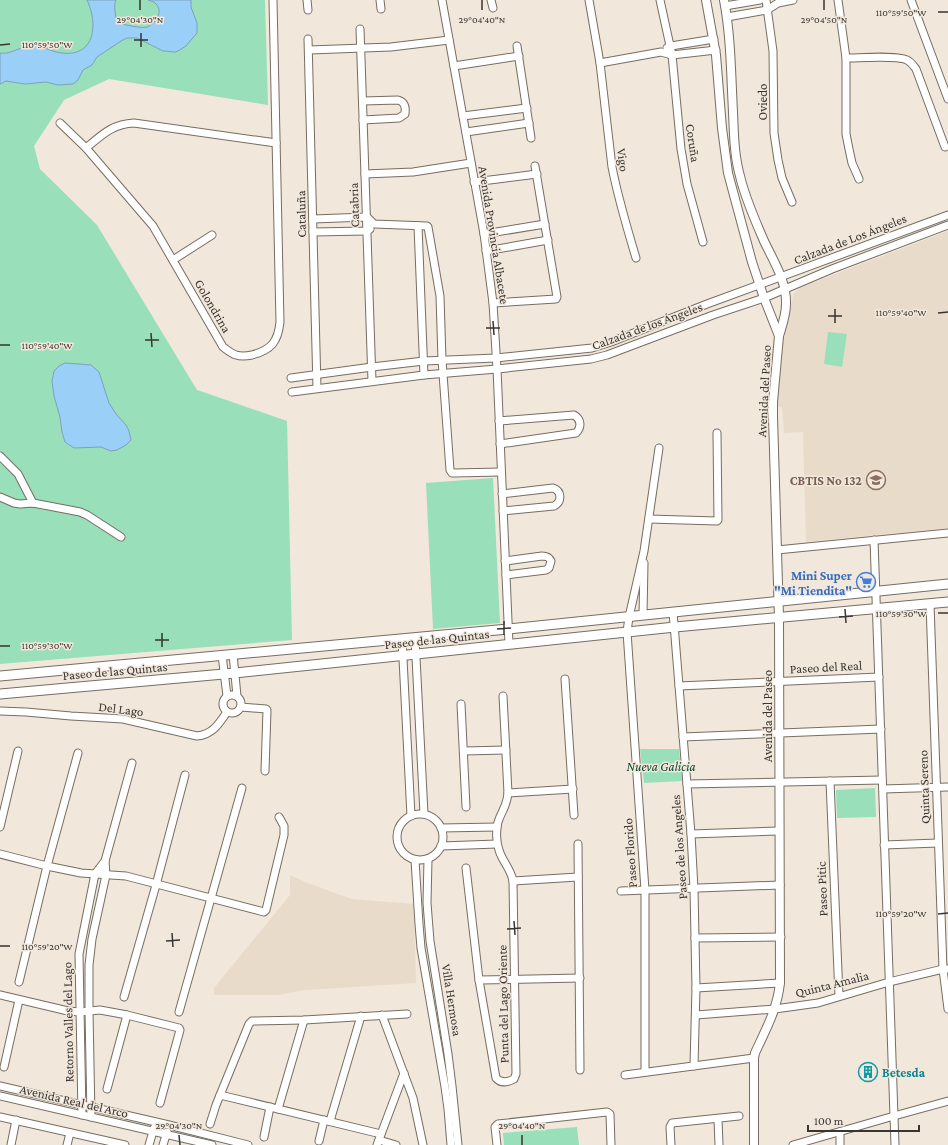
<svg xmlns="http://www.w3.org/2000/svg" width="948" height="1145" viewBox="0 0 948 1145" font-family="'Crimson Pro',serif">
  <style>
    .built { fill: #e9dbc9 }
    .green { fill: #99dfb9 }
    .water { fill: #9acff7; stroke: #7da1bc }
    .lines { fill: none; stroke-linecap: round; stroke-linejoin: round }
    .minor-casing { stroke: #766d63; stroke-width: 9 }
    .tertiary-casing { stroke: #766d63; stroke-width: 10 }
    .secondary-casing { stroke: #766d63; stroke-width: 11 }
    .minor { stroke: #fff; stroke-width: 7 }
    .tertiary { stroke: #fff; stroke-width: 8 }
    .secondary { stroke: #fff; stroke-width: 9 }
    .ticks { fill: none; stroke: #393531; stroke-width: 1.5 }
    .labels { text-anchor: middle; dominant-baseline: central; stroke-width: 3; stroke-linejoin: round; paint-order: stroke }
    .street-label { font-size: 13px; fill: #393531; stroke: #f1e7db }
    .education-label { font-size: 13px; font-weight: bold; fill: #785e54; stroke: #f1e7db; text-anchor: end }
    .shop-label { font-size: 13px; font-weight: bold; fill: #366cbe; stroke: #f1e7db; text-anchor: end }
    .park-label { font-size: 13px; font-style: italic; fill: #0a492f; stroke: #f1e7db }
    .culture-label { font-size: 13px; font-weight: bold; fill: #0d838f; stroke: #f1e7db; text-anchor: start }
    .ticks-label { font-size: 10px; text-anchor: middle; fill: #393531; stroke: #f1e7db; stroke-width: 3; stroke-linejoin: round; paint-order: stroke }
  </style>
  <rect width="100%" height="100%" fill="#f1e7db"/>
  <g class="built">
    <polygon points="948,231 948,528 806,542 803,432 784,433 782,407 777,407 784,332 794,293 801,287"/>
    <polygon points="290,875 307,883 352,899 414,904 416,983 305,990 277,995 214,995 214,988 290,895"/>
  </g>
  <g class="green">
    <polygon points="0,0 265,0 268,105 109,79 64,100 34,146 40,169 97,225 197,390 206,393 287,421 292,640 0,664"/>
    <polygon points="828,332 847,334 842,367 824,364"/>
    <polygon points="493,478 500,623 433,629 426,483"/>
    <polygon points="640,749 679,749 682,781 644,783"/>
    <polygon points="875,788 876,817 837,818 836,790"/>
    <polygon points="577,1127 579,1145 504,1145 503,1133"/>
  </g>
  <g class="water">
    <path d="M87,0H116C114,4 115,7 115,12C116,24 121,24 132,26C137,27 142,28 147,27C155,24 164,12 156,4C155,2 151,1 148,0H191V7L197,23V33L186,46L178,51L175,52L163,51L137,38H127L121,41L97,57L92,65L83,70L78,80L73,84L58,85L46,82L25,84L6,81L0,84V53C7,54 14,51 21,48C24,47 25,45 29,45C41,45 51,52 62,53C96,57 98,23 87,0Z"/>
    <polygon points="65,363 91,365 99,372 109,403 116,414 126,425 129,431 131,440 126,445 117,450 111,451 101,447 74,448 65,442 62,432 60,417 54,396 52,381 54,371 59,366"/>
  </g>
  <g class="lines">
    <g class="minor-casing">
      <g id="minor">
        <polyline points="307,0 308,10"/>
        <polyline points="380,0 381,9"/>
        <polyline points="442,0 484,234 493,303 497,369 509,644"/>
        <polyline points="491,0 493,8"/>
        <path d="M589,0L600,63L612,167C618,198 627,228 636,258"/>
        <polyline points="660,0 672,55 681,149 687,184 703,242"/>
        <polyline points="766,0 773,51 774,133 778,160 782,178 792,202"/>
        <polyline points="838,0 846,58 846,134 849,149 852,163 859,179"/>
        <polyline points="911,0 948,99"/>
        <polyline points="725,6 760,0"/>
        <polyline points="727,17 767,10 778,3 793,0"/>
        <polyline points="360,29 372,381"/>
        <polyline points="308,39 317,388"/>
        <polyline points="517,46 531,138"/>
        <polyline points="667,48 671,46 714,39"/>
        <polyline points="309,50 391,47 449,40"/>
        <path d="M846,58C859,58 897,55 907,60C911,62 913,65 916,69L945,147"/>
        <polyline points="600,63 661,52 672,55 716,50"/>
        <polyline points="454,66 519,56"/>
        <path d="M363,101L398,100C405,102 406,107 405,114L399,118L363,120"/>
        <polyline points="463,116 527,108"/>
        <path d="M60,123L86,148L153,226L223,347C227,350 232,354 236,355C242,357 247,356 252,355C271,350 278,342 280,322L273,0"/>
        <polyline points="466,132 529,123"/>
        <path d="M86,148C102,135 112,124 134,123L276,143"/>
        <polyline points="365,174 413,172 471,163"/>
        <polyline points="474,182 537,174"/>
        <polyline points="313,219 367,217 374,224 427,226 428,227 440,296 442,360 450,470 452,473 454,473 501,472"/>
        <polyline points="418,226 424,375"/>
        <polyline points="313,232 367,231 370,229"/>
        <polyline points="484,234 545,224"/>
        <polyline points="486,251 548,240"/>
        <polyline points="173,260 212,235"/>
        <polyline points="493,303 556,299 557,297 535,166"/>
        <polyline points="291,378 372,367 424,361 496,358 592,348 611,342 707,304 948,215"/>
        <polyline points="292,392 424,375 497,369 591,359 607,355 713,315 764,298 832,269 948,225"/>
        <path d="M499,421L574,415C581,419 582,427 576,433L500,444"/>
        <polyline points="0,456 18,474 33,503"/>
        <path d="M502,494L553,488C562,491 562,502 554,506L503,511"/>
        <polyline points="0,497 14,503 20,504 33,503 80,512 87,515 121,537"/>
        <polyline points="649,519 717,521 718,520 717,433"/>
        <polyline points="874,540 895,1145"/>
        <polyline points="777,550 948,533"/>
        <path d="M505,561L542,556C547,556 549,557 551,561L549,568L546,570L506,575"/>
        <polyline points="930,604 943,969 948,1009"/>
        <polyline points="673,612 691,834 694,889 696,988 694,1066"/>
        <polyline points="643,615 644,563"/>
        <polyline points="415,638 424,814"/>
        <polyline points="402,639 411,816"/>
        <polyline points="233,654 237,696"/>
        <polyline points="222,655 227,696"/>
        <polyline points="565,679 574,815"/>
        <polyline points="679,686 879,677"/>
        <circle cx="232" cy="704" r="9"/>
        <polyline points="461,704 466,807"/>
        <polyline points="241,707 266,709 267,710 265,771"/>
        <path d="M0,711L26,712L71,716L123,719L197,736C212,735 219,724 227,712"/>
        <polyline points="683,737 881,729"/>
        <polyline points="464,751 506,750"/>
        <polyline points="830,781 839,996"/>
        <polyline points="687,784 882,780"/>
        <polyline points="883,789 948,787"/>
        <polyline points="508,793 573,789"/>
        <circle cx="420" cy="837" r="23"/>
        <polyline points="0,827 18,751"/>
        <polyline points="441,828 497,827"/>
        <polyline points="691,834 779,831"/>
        <polyline points="578,844 580,1070"/>
        <polyline points="884,845 938,843"/>
        <polyline points="441,846 497,844"/>
        <polyline points="0,854 47,866 81,873 126,876 264,912 266,910 284,835 284,826 279,817"/>
        <polyline points="428,859 427,903 430,941 448,1054 452,1086 458,1145"/>
        <polyline points="415,860 419,924 421,948 445,1087 448,1109 451,1145"/>
        <path d="M466,868L479,980L496,1078C501,1084 508,1082 514,1079L516,1074L513,881C511,869 502,861 499,850C496,842 496,830 498,822C502,810 507,806 508,793L503,696"/>
        <polyline points="513,881 578,877"/>
        <polyline points="621,891 780,885"/>
        <polyline points="695,938 781,937"/>
        <polyline points="479,980 580,978"/>
        <polyline points="19,982 47,866 78,753"/>
        <polyline points="696,988 780,983"/>
        <polyline points="0,995 68,1011 80,1012 100,1010 127,1015 179,1028 180,1030 160,1103"/>
        <polyline points="124,997 156,885 185,775"/>
        <polyline points="179,1012 242,788"/>
        <polyline points="382,1015 413,1098 423,1145"/>
        <polyline points="696,1015 775,1009 818,1003 889,982 943,969 948,969"/>
        <polyline points="4,1067 19,1000"/>
        <polyline points="645,1072 645,890 627,632 629,617 644,551 659,448"/>
        <polyline points="625,1075 754,1058"/>
        <polyline points="0,1086 169,1125 248,1145"/>
        <polyline points="107,1089 127,1015"/>
        <polyline points="220,1095 381,1134"/>
        <polyline points="0,1096 212,1145"/>
        <polyline points="278,1109 304,1020"/>
        <polyline points="82,1115 79,954 95,874 105,861"/>
        <polyline points="0,1117 125,1145"/>
        <polyline points="91,1117 89,1011 89,965 92,939 106,875 105,861 132,763"/>
        <polyline points="718,1119 719,1145"/>
        <polyline points="330,1121 361,1016"/>
        <polyline points="210,1124 216,1105 249,1024 252,1021 304,1020 407,1014"/>
        <polyline points="840,1132 840,1145"/>
        <polyline points="264,1137 270,1107"/>
        <polyline points="379,1140 396,1145"/>
        <polyline points="319,1141 324,1120"/>
        <polyline points="11,1145 16,1120"/>
        <polyline points="67,1145 70,1133"/>
        <polyline points="149,1145 154,1128"/>
        <polyline points="163,1145 167,1132"/>
        <polyline points="377,1145 404,1073"/>
        <polyline points="497,1145 495,1127 498,1124 607,1112 610,1114 611,1145"/>
        <polyline points="671,1145 670,1127 672,1123 739,1116"/>
        <polyline points="793,1145 894,1116 948,1101"/>
      </g>
    </g>
    <g class="tertiary-casing">
      <g id="tertiary">
        <path d="M706,0L716,55L722,128L728,173L752,262L764,298L779,336L773,402V417L779,618L780,983C777,1010 766,1029 755,1053L754,1058V1145"/>
        <path d="M724,0C731,37 731,75 733,112C734,134 734,155 740,176C745,198 755,220 764,241C773,260 787,282 786,304C786,315 782,326 779,336"/>
      </g>
    </g>
    <g class="secondary-casing">
      <g id="secondary">
        <polyline points="0,676 508,629 948,584"/>
        <polyline points="0,694 235,673 675,627 948,602"/>
      </g>
    </g>
    <use href="#minor" class="minor"/>
    <use href="#tertiary" class="tertiary"/>
    <use href="#secondary" class="secondary"/>
  </g>
  <path class="ticks" d="M140,0V10M482,0V10M824,0V10M938,12H948M141,33V47M134,40H148M0,45L10,44M835,309V323M938,313L948,312M828,316H842M493,321L494,335M486,328H500M151,333L152,347M145,340H159M0,345H10M845,609L846,623M938,613H948M839,617L853,616M504,621V635M497,629L511,628M162,633V647M155,640H169M0,646H10M938,914L948,913M514,921L515,935M507,929L521,928M172,933L173,947M166,941L180,940M0,946H10M179,1135L180,1145M522,1135V1145"/>
  <defs>
    <g id="school-ring" transform="scale(1)"><circle r="9.5" fill="#f1e7db" stroke="#8d6e63" stroke-width="1.5"/><path d="M0-5L7-2L0 1L-7-2ZM-4 1L0 2.5L4 1V4Q0 6-4 4Z" fill="#8d6e63"/></g>
    <g id="supermarket-ring" transform="scale(1)"><circle r="9.5" fill="#f1e7db" stroke="#3f7fe0" stroke-width="1.5"/><path d="M-6-5.5h2.5l.6 2H6L4.5 2H-2.5L-4.4-4H-6ZM-1.5 3.2a1.3 1.3 0 1 0 .1 0ZM3 3.2a1.3 1.3 0 1 0 .1 0Z" fill="#3f7fe0"/></g>
    <g id="building-ring" transform="scale(1)"><circle r="9.5" fill="#f1e7db" stroke="#0f9aa8" stroke-width="1.5"/><path d="M-4-6H4V6H1V3H-1V6H-4ZM-2.5-4.3h1.7v1.8h-1.7ZM.8-4.3h1.7v1.8H.8ZM-2.5-1h1.7V.8h-1.7ZM.8-1h1.7V.8H.8Z" fill="#0f9aa8"/></g>
  </defs>
  <g fill-rule="evenodd">
    <use href="#school-ring" x="876" y="480"/>
    <use href="#supermarket-ring" x="866" y="582"/>
    <use href="#building-ring" x="868" y="1072"/>
  </g>
  <g class="labels">
    <g class="street-label">
      <text transform="translate(762 102) rotate(-90)">Oviedo</text>
      <text transform="translate(693 143) rotate(82)">Coruña</text>
      <text transform="translate(623 160) rotate(82)">Vigo</text>
      <text transform="translate(354 205) rotate(-92)">Catabria</text>
      <text transform="translate(301 214) rotate(-91)">Cataluña</text>
      <text transform="translate(494 235) rotate(81)">Avenida Provincia Albacete</text>
      <text transform="translate(850 239) rotate(-21)">Calzada de Los Ángeles</text>
      <text transform="translate(213 306) rotate(60)">Golondrina</text>
      <text transform="translate(647 326) rotate(-20)">Calzada de los Ángeles</text>
      <text transform="translate(764 391) rotate(-87)">Avenida del Paseo</text>
      <text transform="translate(437 639) rotate(-6)">Paseo de las Quintas</text>
      <text transform="translate(826 667) rotate(-3)">Paseo del Real</text>
      <text transform="translate(115 671) rotate(-5)">Paseo de las Quintas</text>
      <text transform="translate(121 709) rotate(7)">Del Lago</text>
      <text transform="translate(767 716) rotate(-90)">Avenida del Paseo</text>
      <text transform="translate(924 787) rotate(-92)">Quinta Sereno</text>
      <text transform="translate(679 847) rotate(-94)">Paseo de los Angeles</text>
      <text transform="translate(630 853) rotate(-94)">Paseo Florido</text>
      <text transform="translate(822 889) rotate(-92)">Paseo Pitic</text>
      <text transform="translate(832 984) rotate(-14)">Quinta Amalia</text>
      <text transform="translate(452 1000) rotate(81)">Villa Hermosa</text>
      <text transform="translate(503 1004) rotate(-91)">Punta del Lago Oriente</text>
      <text transform="translate(68 1022) rotate(-91)">Retorno Valles del Lago</text>
      <text transform="translate(74 1101) rotate(13)">Avenida Real del Arco</text>
    </g>
    <g class="education-label">
      <text x="862" y="480">CBTIS No 132</text>
    </g>
    <g class="shop-label">
      <text x="852" y="575">Mini Super<tspan x="852" dy="15">"Mi Tiendita"</tspan></text>
    </g>
    <g class="park-label">
      <text x="661" y="766">Nueva Galicia</text>
    </g>
    <g class="culture-label">
      <text x="882" y="1072">Betesda</text>
    </g>
  </g>
  <g class="ticks-label">
    <text x="901" y="16">110°59'50"W</text>
    <text x="140" y="23">29°04'30"N</text>
    <text x="482" y="23">29°04'40"N</text>
    <text x="824" y="23">29°04'50"N</text>
    <text x="47" y="48">110°59'50"W</text>
    <text x="901" y="316">110°59'40"W</text>
    <text x="47" y="349">110°59'40"W</text>
    <text x="901" y="617">110°59'30"W</text>
    <text x="47" y="649">110°59'30"W</text>
    <text x="901" y="917">110°59'20"W</text>
    <text x="47" y="950">110°59'20"W</text>
    <text x="179" y="1129">29°04'30"N</text>
    <text x="522" y="1129">29°04'40"N</text>
  </g>
  <path d="M808 1125v6h111v-6" fill="none" stroke="#393531" stroke-width="2"/>
  <text x="814" y="1125" font-size="12" fill="#393531" stroke="#f1e7db" stroke-width="3" paint-order="stroke">100 m</text>
</svg>
